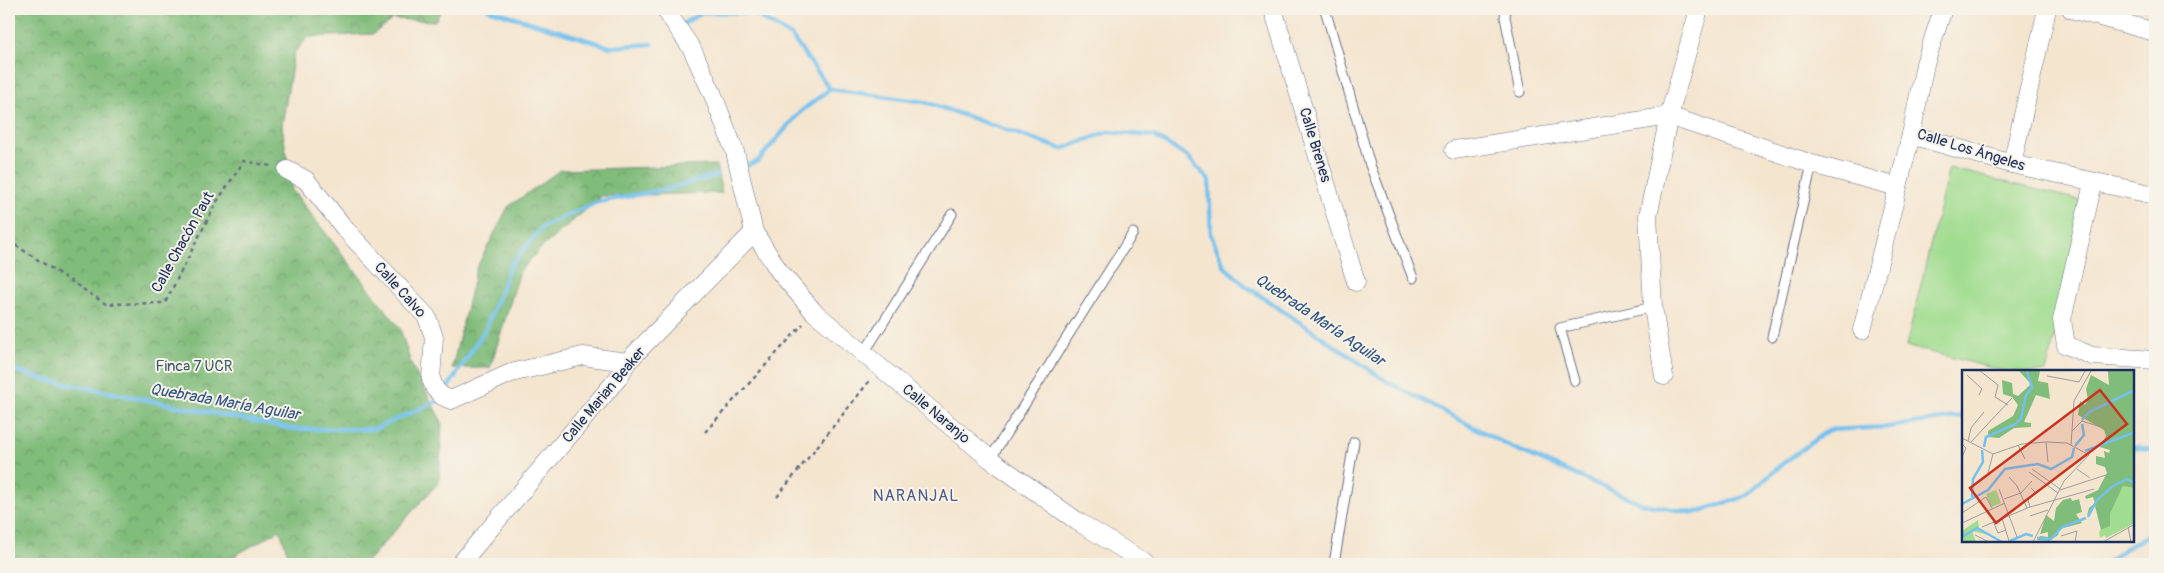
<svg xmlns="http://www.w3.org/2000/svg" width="2164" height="573" viewBox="0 0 2164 573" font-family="Pangolin,sans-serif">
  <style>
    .forest { fill: url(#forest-crowns); stroke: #4e766c }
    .green { fill: #a1dd90; stroke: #5e8677 }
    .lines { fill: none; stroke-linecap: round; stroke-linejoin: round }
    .stream { stroke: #74c1ee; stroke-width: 4.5 }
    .lane-casing { stroke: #676f86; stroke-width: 11 }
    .street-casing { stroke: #676f86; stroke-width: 19 }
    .path { stroke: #676f86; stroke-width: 2.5; stroke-dasharray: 4 4; stroke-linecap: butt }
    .lane { stroke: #fff; stroke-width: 9 }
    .street { stroke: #fff; stroke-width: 18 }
    .labels { text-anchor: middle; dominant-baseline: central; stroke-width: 4; stroke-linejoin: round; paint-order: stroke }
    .street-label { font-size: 15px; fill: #1b2f5e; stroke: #f7f3e8 }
    .park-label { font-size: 15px; fill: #3c5a6a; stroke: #f7f3e8 }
    .water-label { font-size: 16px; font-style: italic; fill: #315482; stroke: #f7f3e8 }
    .neighbourhood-label { font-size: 16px; letter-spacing: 1px; fill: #505987; stroke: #f7f3e8 }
    .inset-river { fill: none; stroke: #74c1ee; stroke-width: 2.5 }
    .inset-road { fill: none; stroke: #9d9ca2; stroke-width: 1 }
    .view { fill: #c8321e; fill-opacity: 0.15; stroke: #c8321e; stroke-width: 2.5 }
    .inset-edge { fill: none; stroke: #1b2f5e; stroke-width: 2.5 }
  </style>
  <defs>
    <pattern id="forest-crowns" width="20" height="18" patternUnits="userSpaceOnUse" patternTransform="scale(1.25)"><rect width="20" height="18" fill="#80bc7a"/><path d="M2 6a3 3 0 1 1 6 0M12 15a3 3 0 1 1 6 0" fill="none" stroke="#689967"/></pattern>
  </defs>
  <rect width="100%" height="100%" fill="#f7f3e8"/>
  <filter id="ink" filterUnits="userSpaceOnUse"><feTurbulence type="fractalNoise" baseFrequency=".02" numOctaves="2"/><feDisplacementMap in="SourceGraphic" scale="10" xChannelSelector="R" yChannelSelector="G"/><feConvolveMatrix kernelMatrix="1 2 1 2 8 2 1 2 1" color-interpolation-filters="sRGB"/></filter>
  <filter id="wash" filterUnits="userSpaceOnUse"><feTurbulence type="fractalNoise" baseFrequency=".0096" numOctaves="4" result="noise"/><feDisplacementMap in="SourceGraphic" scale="20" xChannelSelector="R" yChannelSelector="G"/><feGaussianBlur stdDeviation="1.12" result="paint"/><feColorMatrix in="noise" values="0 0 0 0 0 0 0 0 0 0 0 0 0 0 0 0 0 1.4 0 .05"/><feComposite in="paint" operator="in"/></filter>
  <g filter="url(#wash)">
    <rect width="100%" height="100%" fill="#f4e5cf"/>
    <g class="forest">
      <polygon points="9,9 442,9 435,21 393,19 373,34 308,37 294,53 282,126 292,190 400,328 411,364 442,422 439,482 365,564 291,564 280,530 220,564 9,564"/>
      <polygon points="716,165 722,193 602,196 541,248 520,271 490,368 452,368 476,269 508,207 560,170"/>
    </g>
    <polygon class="green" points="1949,168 2087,202 2046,372 2008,372 1906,346"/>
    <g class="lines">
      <g class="stream">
        <polyline points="488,9 610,47 652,44"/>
        <polyline points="680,26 702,12 753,13 791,36 830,89"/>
        <polyline points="745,166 758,161 799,113 830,89 925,102 1062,149 1108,132 1154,136 1188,157 1209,180 1211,235 1224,266 1246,286 1388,382 1511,447 1643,504 1694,513 1747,496 1781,465 1828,430 1888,427 1963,416"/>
        <polyline points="9,368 42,379 293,429 374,429 440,400"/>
        <polyline points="445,392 486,328 510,266 542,227 597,202 668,189 716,175"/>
        <polyline points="2133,447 2155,450"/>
        <polyline points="2105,564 2124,549 2155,531"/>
      </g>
    </g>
  </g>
  <g filter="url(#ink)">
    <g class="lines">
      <g class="lane-casing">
        <g id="lane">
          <polyline points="1325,9 1370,165 1413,278"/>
          <polyline points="1506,9 1505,17 1520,92"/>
          <polyline points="1772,337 1812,164"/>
          <polyline points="864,353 952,214"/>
          <polyline points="1575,381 1560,328 1653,307"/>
          <polyline points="990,459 1133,233"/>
          <polyline points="1334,564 1354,442"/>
        </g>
      </g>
      <g class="street-casing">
        <g id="street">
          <polyline points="665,9 692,49 713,95 735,152 754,232 779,271 814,312 990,459 1077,521 1147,564"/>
          <polyline points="1273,9 1356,282"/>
          <polyline points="2071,9 2155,32"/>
          <polyline points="1911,135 2012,164 2155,195"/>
          <polyline points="1454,150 1669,116 1812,164 1898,187"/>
          <polyline points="2012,164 2047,9"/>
          <polyline points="287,170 306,180 346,230 427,317 434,337 431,379 435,389 442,396 451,400 511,373 583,356 627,362"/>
          <polyline points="2093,183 2062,320 2066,345 2092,356 2155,360"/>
          <polyline points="1862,330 1911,135 1925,64 1943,9"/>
          <polyline points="1664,376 1653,307 1648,216 1669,116 1699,9"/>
          <polyline points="460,564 619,377 627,362 754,232"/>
        </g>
      </g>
      <g class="path">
        <polyline points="9,241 106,304 165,303 216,203 244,161 271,166"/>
        <polyline points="705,432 803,324"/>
        <polyline points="777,497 871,379"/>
      </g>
      <use href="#lane" class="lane"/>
      <use href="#street" class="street"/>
    </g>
  </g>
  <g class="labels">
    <g class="street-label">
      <text transform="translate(1315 145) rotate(73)">Calle Brenes</text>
      <text transform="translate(1971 150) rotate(17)">Calle Los Ángeles</text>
      <text transform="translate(183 242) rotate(-61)">Calle Chacón Paut</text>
      <text transform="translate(400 290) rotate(48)">Calle Calvo</text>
      <text transform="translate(604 395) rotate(-50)">Calle Marian Beaker</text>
      <text transform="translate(936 414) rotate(40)">Calle Naranjo</text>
    </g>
    <g class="park-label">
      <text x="194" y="366">Finca 7 UCR</text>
    </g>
    <g class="water-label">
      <text transform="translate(1320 320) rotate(34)">Quebrada María Aguilar</text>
      <text transform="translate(225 402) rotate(10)">Quebrada María Aguilar</text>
    </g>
    <g class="neighbourhood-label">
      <text x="916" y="496">NARANJAL</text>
    </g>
  </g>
  <g transform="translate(1962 370)">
    <rect width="172" height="172" fill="#f4e5cf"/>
    <path d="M161,116L172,118L171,154L144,168L143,165L138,168L137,161L148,156V144Z" fill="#a1dd90"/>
    <path d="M57,1H78L76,11L86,13L88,29L74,25L62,52L69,53V57L52,58L37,68L26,67V61L51,46L56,35L50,27L41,24L40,10L50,13L51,24L56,26L69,14ZM146,1H172V118L161,116L148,144V156L139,160L133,136L125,146L127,138L133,133L131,127L124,129L123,126L136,120L145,103L143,97L134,94V86L143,88L142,81L147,83L148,80L138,77L144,66L142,60L116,45L118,31L123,35L126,30L124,19L129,5L147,15ZM109,128L110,131L117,129L120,142L114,144L120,153L98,159L96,165L87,171L75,170L78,166L86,167V162L78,164L84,145L92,151L94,138L101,130Z" fill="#80bc7a"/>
    <path d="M34,120L39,133L29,137L24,124ZM16,150L17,158L27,165L10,161L14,172H2L0,161Z" fill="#a1dd90"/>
    <path class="inset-river" d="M120,50L127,42L173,20M113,76L122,65L120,54M22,77L24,67L54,54L59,48L64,25L70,18L65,1M123,81L173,62M10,127L11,109L21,92L20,80M0,134L26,120L43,99L76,94L89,99L110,87L112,78M126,147L135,130L151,116L165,109L173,113M0,167L15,158L40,172M75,168L89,169L100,157L124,148M48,171L64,164L71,166"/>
    <path class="inset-road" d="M18,1L36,15L33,27L46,35M5,5L20,19L17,25M85,6L117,12L123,1M110,61L120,51L139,57M0,68L31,84L60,74L84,72L105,73L127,85L102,111L71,172M6,71L9,58L22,42M9,72L50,28M84,72L86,92M0,74L4,78L0,87M56,75L63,89M109,75L112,31L129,1M70,99L98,119M115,99L128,108M67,102L96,123M26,103L31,84M47,107L55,116L65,138M37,119L55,167M98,120L147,104M42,129L59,123L70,111M68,137L66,130L73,122L69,118M0,143L24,127L30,138M68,146L86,140M40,148L47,171M31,151L36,163L44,160M0,153L43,133M20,157L68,137L132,119M166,157L169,172M13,165L27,172M99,166L115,161L113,172M141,172L173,154"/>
    <path class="view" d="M138,20L165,54L34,153L8,118Z"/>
    <rect width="172" height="172" class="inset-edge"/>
  </g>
  <rect width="2164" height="573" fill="none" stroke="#f7f3e8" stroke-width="30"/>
</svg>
